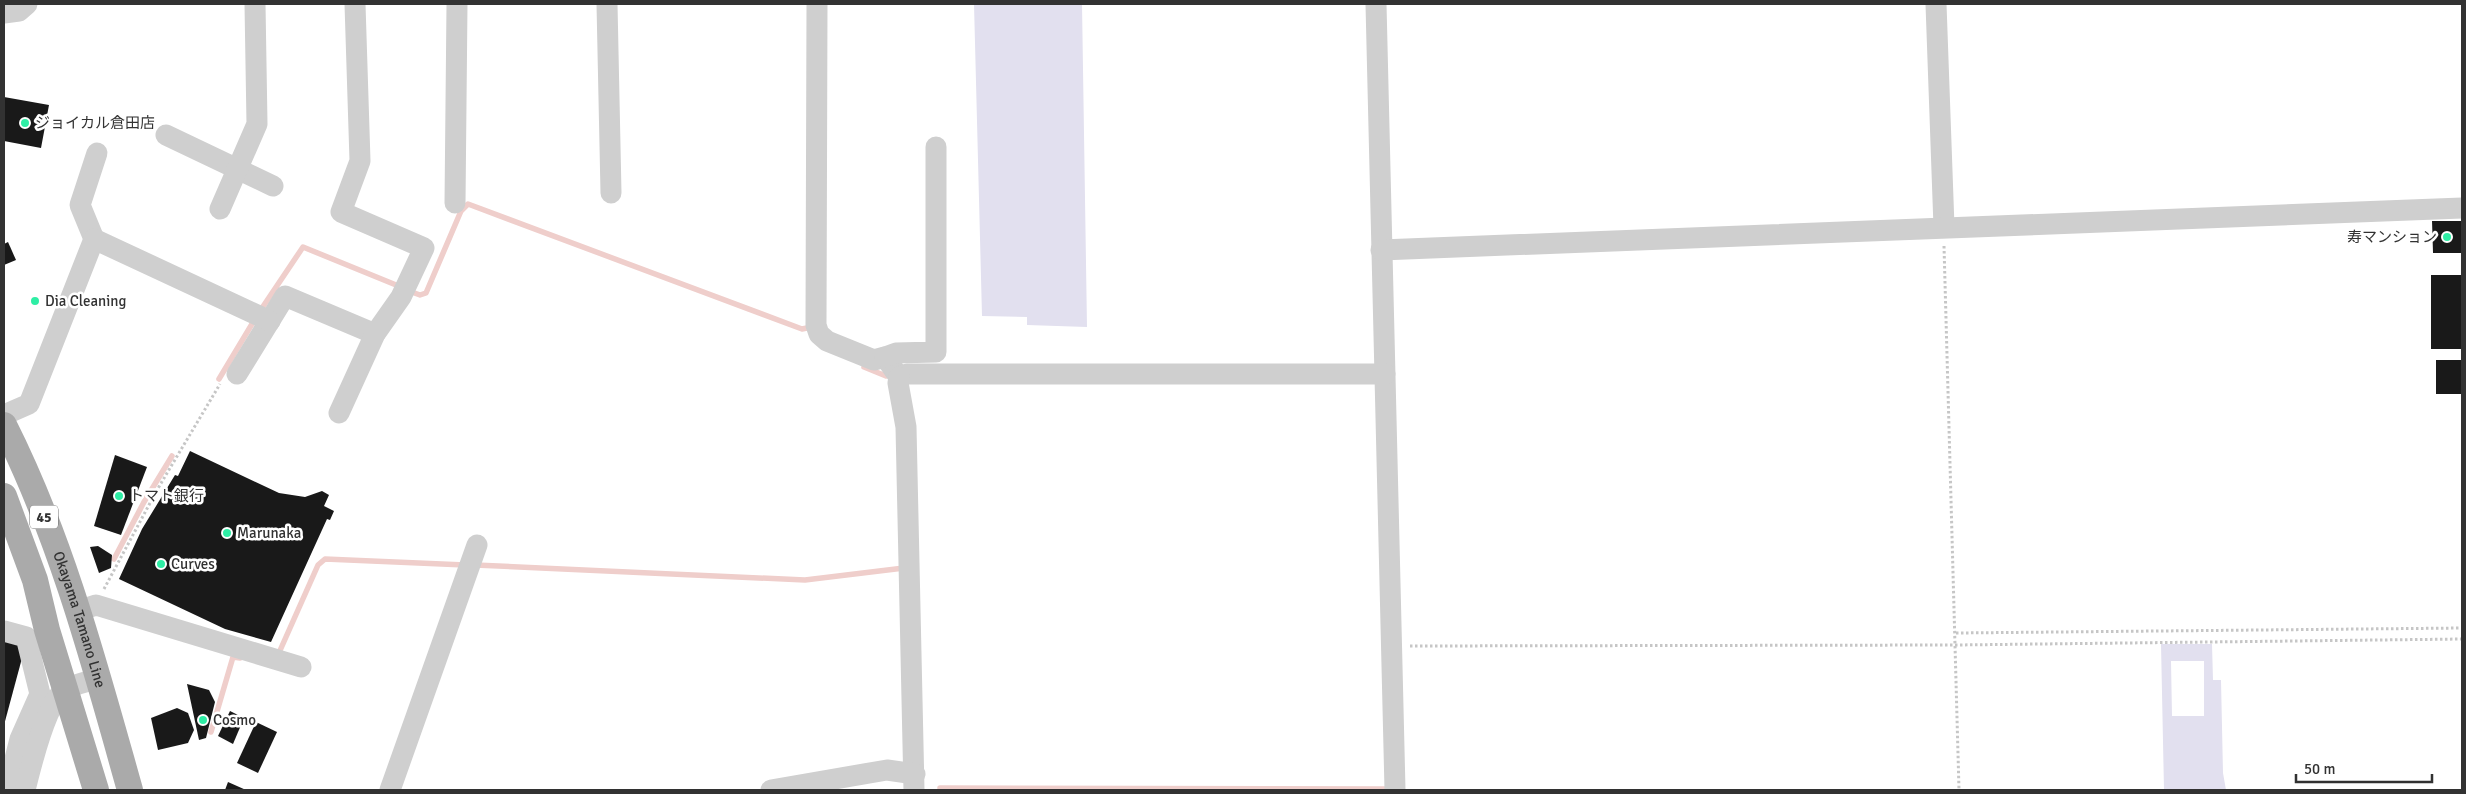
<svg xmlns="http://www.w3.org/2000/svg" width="2466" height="794" viewBox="0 0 2466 794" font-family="Signika,'Noto Sans JP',sans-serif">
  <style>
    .green { fill: #e2e0ef; fill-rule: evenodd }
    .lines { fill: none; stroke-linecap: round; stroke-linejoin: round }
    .stream { stroke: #efcecb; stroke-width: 5.5 }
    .building { fill: #191919 }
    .path { stroke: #c6c6c6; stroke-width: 3; stroke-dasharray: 2.5 2.5; stroke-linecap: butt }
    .minor { stroke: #cfcfcf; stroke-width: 21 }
    .major { stroke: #aaa; stroke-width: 26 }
    .poi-dot { fill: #2eeea5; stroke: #fff; stroke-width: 2 }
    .labels { text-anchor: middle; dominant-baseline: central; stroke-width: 5; stroke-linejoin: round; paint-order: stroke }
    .shield { fill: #fff; stroke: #707070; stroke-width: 1 }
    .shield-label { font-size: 14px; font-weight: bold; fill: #323232 }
    .poi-label { font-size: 15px; fill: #323232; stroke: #fff; text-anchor: start }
    .street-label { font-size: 15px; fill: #323232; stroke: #fff }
  </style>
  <rect width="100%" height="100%" fill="#fff"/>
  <g class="green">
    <polygon points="974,4 1082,4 1087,327 1027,325 1027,317 982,316"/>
    <path d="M2161,644H2212L2213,680H2221L2223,773L2226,790H2164ZM2171,661H2204V716H2172Z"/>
  </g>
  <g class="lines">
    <g class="stream">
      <polyline points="409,291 420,295 426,293 461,211 468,204 802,329 807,328"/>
      <polyline points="260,311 303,247 401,287"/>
      <polyline points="864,367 886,376 892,373"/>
      <polyline points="219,379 255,319"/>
      <polyline points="114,559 144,502 172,456"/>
      <polyline points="475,565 805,580 904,568"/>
      <polyline points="278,655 318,565 325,559 465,565"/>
      <polyline points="211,732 233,657 240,658"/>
      <polyline points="940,788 1385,789"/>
    </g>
  </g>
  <g class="building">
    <polygon points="4,97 49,105 41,148 4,141"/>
    <polygon points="2432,221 2462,221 2462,253 2433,253"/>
    <polygon points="8,242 16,260 4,265 4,244"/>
    <rect x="2431" y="275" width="31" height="74"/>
    <rect x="2436" y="360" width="26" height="34"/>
    <polygon points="190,451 279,493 305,497 322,491 329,495 324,506 334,511 330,520 327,519 271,642 225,629 119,579 142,529 175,475 178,476"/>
    <polygon points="115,455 147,467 121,535 94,526"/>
    <polygon points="98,546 112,555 111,568 99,573 90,547"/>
    <polygon points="4,641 25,647 4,725"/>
    <polygon points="187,684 209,690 215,702 206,738 199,740"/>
    <polygon points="177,708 188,713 194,730 188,743 158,750 151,718"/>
    <polygon points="230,711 244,718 233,744 218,736"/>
    <polygon points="256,722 277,732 258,773 237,763"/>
    <polygon points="228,782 246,790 225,790"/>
  </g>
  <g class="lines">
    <g class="path">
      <polyline points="1944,246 1959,790"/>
      <polyline points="104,589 157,490 220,384"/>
      <polyline points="1956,633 2462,628"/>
      <polyline points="1410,646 1956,645 2462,639"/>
    </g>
    <g class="minor">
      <polyline points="607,4 611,193"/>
      <polyline points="817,4 816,325 819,334 827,341 874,360 885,357 899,377"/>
      <polyline points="1376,4 1395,790"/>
      <polyline points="1936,4 1944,227"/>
      <polyline points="4,13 19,11 27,4"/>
      <polyline points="166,135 273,186"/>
      <polyline points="455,203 457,4"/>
      <polyline points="220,209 257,124 255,4"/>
      <polyline points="94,239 80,205 97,153"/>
      <polyline points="1381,250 2462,208"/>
      <polyline points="885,357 896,353 936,352 936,147"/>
      <polyline points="237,374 285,296 375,334"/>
      <polyline points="899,377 907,374 1385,374"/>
      <polyline points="899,377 898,383 906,427 914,790"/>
      <polyline points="339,413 375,334 401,297 424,248 341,212 360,161 355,4"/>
      <polyline points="4,415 29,404 94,239 270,321"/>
      <polyline points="78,611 96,605 301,667"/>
      <polyline points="4,631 26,637 40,694 20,739 7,790"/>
      <path d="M25,790C31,767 45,703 65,690C74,684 88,682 98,678"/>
      <polyline points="390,790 477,545"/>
      <polyline points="771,790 887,770 915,774"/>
    </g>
    <g class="major">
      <path id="s1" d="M4,425C62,540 95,666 130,790"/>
      <polyline points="4,496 35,580 47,630 96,790"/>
    </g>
  </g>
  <g class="poi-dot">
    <circle cx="25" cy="123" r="5"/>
    <circle cx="2447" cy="237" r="5"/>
    <circle cx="35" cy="301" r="5"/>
    <circle cx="119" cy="496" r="5"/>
    <circle cx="227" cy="533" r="5"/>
    <circle cx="161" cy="564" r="5"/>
    <circle cx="203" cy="720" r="5"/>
  </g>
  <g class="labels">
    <rect class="shield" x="30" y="505.5" width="28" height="23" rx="4"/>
    <g class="shield-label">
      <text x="44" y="517">45</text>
    </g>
    <g class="poi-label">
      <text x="35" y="123">ジョイカル倉田店</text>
      <text x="2437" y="237" text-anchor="end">寿マンション</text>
      <text x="45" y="301">Dia Cleaning</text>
      <text x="129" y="496">トマト銀行</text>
      <text x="237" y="533">Marunaka</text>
      <text x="171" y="564">Curves</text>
      <text x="213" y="720">Cosmo</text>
    </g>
    <g class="street-label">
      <text stroke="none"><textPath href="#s1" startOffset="209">Okayama Tamano Line</textPath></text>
    </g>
  </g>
  <rect width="2466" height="794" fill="none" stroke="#323232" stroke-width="10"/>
  <path d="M2296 774v8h136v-8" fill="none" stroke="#323232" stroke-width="2.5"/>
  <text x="2304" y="774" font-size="15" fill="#323232" stroke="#ffffff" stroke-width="4" paint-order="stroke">50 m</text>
</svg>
